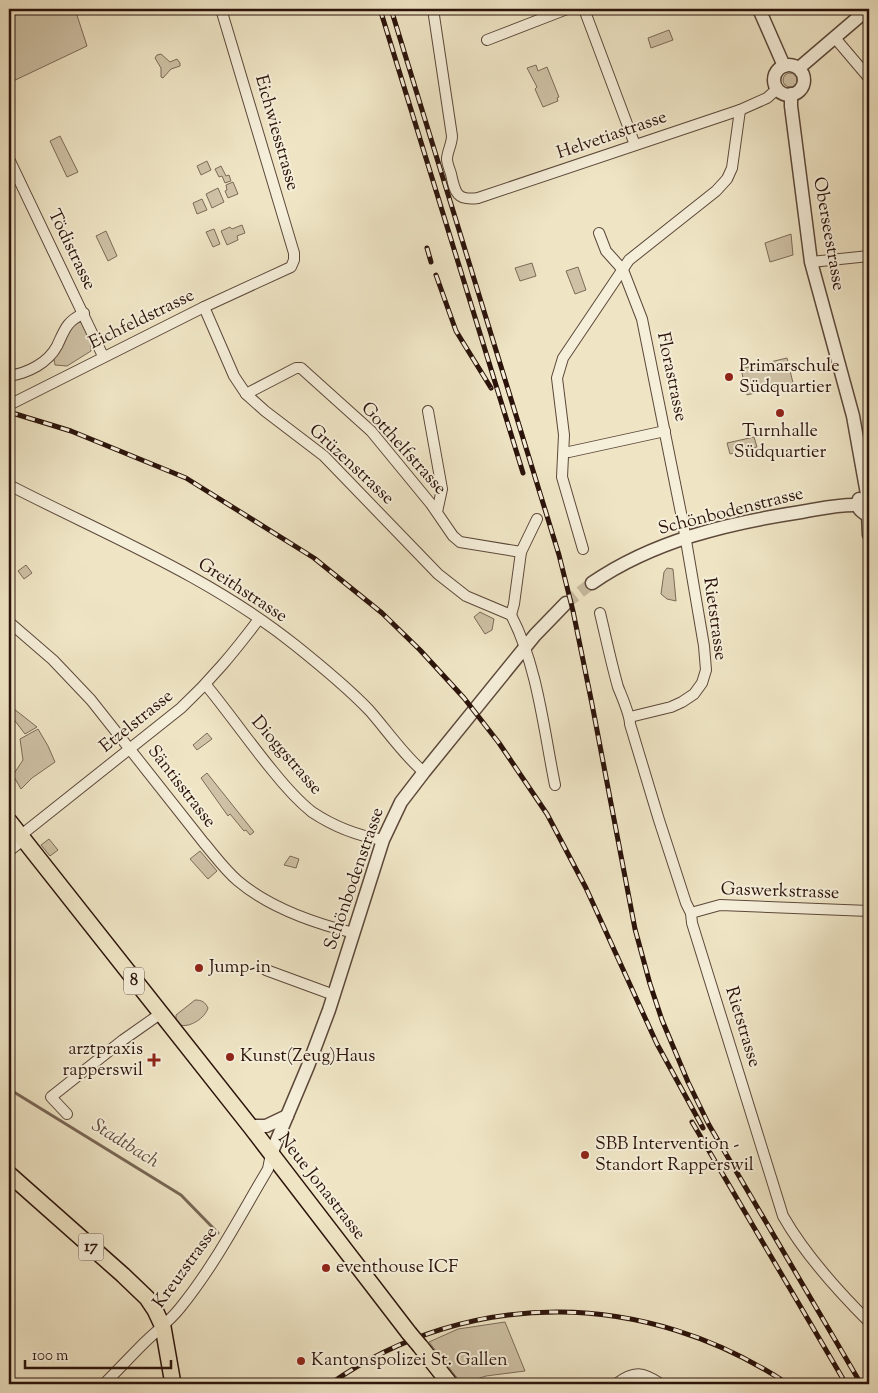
<svg xmlns="http://www.w3.org/2000/svg" width="878" height="1393" viewBox="0 0 878 1393" font-family="'Sorts Mill Goudy',serif">
  <style>
    .green { fill: #cec1a5; stroke: #7c6a58 }
    .lines { fill: none; stroke-linecap: round; stroke-linejoin: round }
    .stream { stroke: #786655; stroke-width: 3 }
    .tertiary-tunnel { stroke: #c8bba0; stroke-width: 12; stroke-dasharray: 12 6; stroke-linecap: butt }
    .minor-casing { stroke: #5c483a; stroke-width: 12 }
    .tertiary-casing { stroke: #5c483a; stroke-width: 15 }
    .primary-casing { stroke: #2b130b; stroke-width: 18 }
    .minor { stroke: #f5eed9; stroke-width: 10 }
    .tertiary { stroke: #f5eed9; stroke-width: 12 }
    .primary { stroke: #efe5c5; stroke-width: 15 }
    .rail-casing { stroke: #2b130b; stroke-width: 5 }
    .rail { stroke: #f5eed9; stroke-width: 3; stroke-dasharray: 9; stroke-linecap: butt }
    .primary-bridge-casing { stroke: #2b130b; stroke-width: 18; stroke-linecap: butt }
    .primary-bridge { stroke: #efe5c5; stroke-width: 15 }
    .poi-dot { fill: #8f2418; stroke: #f5eed9; stroke-width: 2 }
    .labels { text-anchor: middle; dominant-baseline: central; stroke-width: 4; stroke-linejoin: round; paint-order: stroke }
    .shield { fill: #f5eed9; stroke: #685549; stroke-width: 1 }
    .shield-label { font-size: 16px; font-weight: bold; fill: #2b130b }
    .street-label { font-size: 18px; fill: #2b130b; stroke: #f5eed9 }
    .poi-label { font-size: 18px; fill: #2b130b; stroke: #f5eed9; text-anchor: start }
    .water-label { font-size: 19px; font-style: italic; fill: #5f4b3c; stroke: #f5eed9 }
  </style>
  <rect width="100%" height="100%" fill="#efe5c5"/>
  <filter id="stains"><feTurbulence type="fractalNoise" baseFrequency=".004" numOctaves="4"/><feColorMatrix values="0 0 0 0 .2 0 0 0 0 .09 0 0 0 0 .02 0 0 0 .5 -.17"/></filter>
  <radialGradient id="worn" r=".72"><stop offset=".6" stop-color="#630" stop-opacity="0"/><stop offset="1" stop-color="#630" stop-opacity=".3"/></radialGradient>
  <g class="green">
    <polygon points="21,9 75,9 87,46 9,83 9,16"/>
    <polygon points="669,30 673,40 651,48 648,38"/>
    <polygon points="161,54 170,62 177,59 180,63 180,66 171,69 163,78 161,77 161,68 155,58 157,55"/>
    <polygon points="536,65 538,71 547,67 559,97 557,98 558,101 543,107 535,89 537,87 527,68"/>
    <circle cx="790" cy="80" r="7"/>
    <polygon points="60,136 78,172 67,177 50,141"/>
    <polygon points="207,161 211,170 201,175 197,166"/>
    <polygon points="221,166 226,176 229,175 231,181 225,183 222,176 219,177 215,169"/>
    <polygon points="233,182 238,194 228,198 225,191 227,190 226,185"/>
    <polygon points="218,188 224,202 212,208 206,194"/>
    <polygon points="202,199 207,210 197,214 193,203"/>
    <polygon points="242,225 245,233 237,236 238,240 227,245 221,231 230,227 232,229"/>
    <polygon points="214,229 220,244 213,247 206,232"/>
    <polygon points="106,231 117,256 108,261 96,236"/>
    <polygon points="791,234 793,255 770,262 765,243"/>
    <polygon points="532,263 536,276 520,281 515,268"/>
    <polygon points="578,267 586,290 575,294 566,271"/>
    <polygon points="81,322 91,340 91,351 67,366 55,365 54,359 74,324"/>
    <polygon points="787,358 793,383 747,395 741,369"/>
    <polygon points="754,437 757,447 730,454 727,443"/>
    <polygon points="26,565 32,573 24,579 18,571"/>
    <polygon points="667,568 673,569 676,601 667,599 661,594 664,572"/>
    <polygon points="480,612 494,619 492,630 485,634 474,617"/>
    <polygon points="9,705 37,727 25,734 9,713"/>
    <polygon points="38,729 48,746 55,762 32,778 21,789 13,775 23,760 20,739"/>
    <polygon points="207,733 212,739 197,750 193,745"/>
    <polygon points="207,773 254,832 250,835 246,830 244,831 230,814 228,816 201,778"/>
    <polygon points="49,839 58,850 50,856 41,845"/>
    <polygon points="200,851 217,871 208,879 190,859"/>
    <polygon points="290,856 299,859 296,868 284,865"/>
    <path d="M195,1000C202,1000 205,1002 208,1008C205,1018 190,1028 180,1025L176,1019V1015Z"/>
    <polygon points="505,1322 525,1371 486,1376 462,1384 429,1342 458,1329"/>
  </g>
  <g class="lines">
    <polyline class="stream" points="9,1089 181,1195 218,1233"/>
    <polyline class="tertiary-tunnel" points="566,603 592,583"/>
    <g class="minor-casing">
      <g id="minor">
        <path d="M433,9L452,136C452,144 447,152 447,159C447,164 450,170 451,174C455,193 457,201 478,198L740,110L767,98L777,89"/>
        <polyline points="584,9 635,145"/>
        <polyline points="835,38 869,78"/>
        <polyline points="487,40 567,9"/>
        <polyline points="9,159 103,356"/>
        <polyline points="599,233 606,251 623,270 642,319 683,523 704,646 706,670 702,683 694,694 682,702 671,707 630,717"/>
        <polyline points="811,262 869,256"/>
        <path d="M204,307L234,376L246,394L265,411L324,456L438,574L466,596L511,615C537,664 544,731 555,785"/>
        <path d="M9,376C28,373 48,363 57,346C65,329 66,322 84,313"/>
        <polyline points="246,394 296,368 301,368 371,431 431,504 453,536 460,542 521,552"/>
        <polyline points="9,405 204,307 291,267 294,260 294,253 221,9"/>
        <polyline points="428,411 442,489 437,512"/>
        <polyline points="564,452 569,452 665,431"/>
        <path d="M9,485C106,535 209,576 295,645C320,665 347,687 369,710C386,729 405,757 424,772"/>
        <polyline points="583,549 562,477 564,435 557,378 563,358 629,260 716,191 727,179 732,168 740,110"/>
        <path d="M600,613C606,638 611,662 618,687C622,697 630,715 630,724L659,820L686,903L691,913L692,923L783,1216C805,1255 837,1290 869,1322"/>
        <polyline points="511,615 514,604 521,552 537,519"/>
        <path d="M9,622L53,660L91,700L204,843C215,856 225,870 238,881C270,908 313,923 354,933"/>
        <path d="M206,685C229,713 249,742 272,770C284,785 297,800 312,812C333,826 359,836 383,840"/>
        <path d="M20,836L181,708C212,679 234,652 259,619"/>
        <polyline points="9,851 23,840"/>
        <polyline points="691,913 720,905 869,911"/>
        <polyline points="266,970 334,995"/>
        <polyline points="67,1114 51,1097 123,1040 160,1014"/>
        <path d="M104,1384C118,1370 131,1356 144,1343C156,1331 169,1322 180,1308C215,1265 240,1216 268,1169L271,1154"/>
        <path d="M616,1384C634,1370 643,1372 661,1384"/>
      </g>
    </g>
    <g class="tertiary-casing">
      <g id="tertiary">
        <polyline points="759,9 784,66"/>
        <circle cx="789" cy="80" r="15"/>
        <polyline points="799,68 868,9"/>
        <polyline points="791,94 791,106 811,262 853,416 867,494"/>
        <path d="M859,499C856,505 859,510 864,513H869"/>
        <polyline points="868,513 869,535"/>
        <path d="M592,583C653,541 728,523 801,512C820,509 838,504 858,505"/>
        <polyline points="250,1126 266,1126 287,1116"/>
        <polyline points="271,1154 308,1066 329,1010 383,840 401,802 424,772 535,635 566,603"/>
      </g>
    </g>
    <g class="primary-casing">
      <g id="primary">
        <polyline points="9,821 250,1126 409,1333"/>
        <polyline points="9,1174 123,1275 147,1298 155,1310 163,1327 173,1384"/>
        <polyline points="420,1346 450,1384"/>
      </g>
    </g>
    <use href="#minor" class="minor"/>
    <use href="#tertiary" class="tertiary"/>
    <use href="#primary" class="primary"/>
    <g class="rail-casing">
      <g id="rail">
        <polyline points="380,9 523,473"/>
        <polyline points="391,9 559,555 573,611 592,704 635,929 650,984 662,1020 688,1082 709,1125 861,1384"/>
        <polyline points="427,248 431,262"/>
        <polyline points="436,275 456,331 491,388"/>
        <polyline points="9,412 71,431 186,478 314,558 382,613 420,650 464,698 499,743 547,814 586,888 657,1044 703,1128"/>
        <polyline points="692,1122 846,1384"/>
        <path d="M330,1384C471,1286 647,1290 788,1384"/>
      </g>
    </g>
    <use href="#rail" class="rail"/>
    <g class="primary-bridge-casing">
      <polyline id="primary-bridge" points="409,1333 420,1346"/>
    </g>
    <use href="#primary-bridge" class="primary-bridge"/>
  </g>
  <g class="poi-dot">
    <circle cx="729" cy="377" r="5"/>
    <circle cx="780" cy="413" r="5"/>
    <circle cx="199" cy="968" r="5"/>
    <circle cx="230" cy="1057" r="5"/>
    <path d="M151.5 1052.5h5v5h5v5h-5v5h-5v-5h-5v-5h5z"/>
    <circle cx="585" cy="1155" r="5"/>
    <circle cx="326" cy="1268" r="5"/>
    <circle cx="301" cy="1361" r="5"/>
  </g>
  <g class="labels">
    <g class="shield">
      <rect x="124" y="967.5" width="20" height="27" rx="4"/>
      <rect x="78.5" y="1233.5" width="25" height="27" rx="4"/>
    </g>
    <g class="shield-label">
      <text x="134" y="981">8</text>
      <text x="91" y="1247">17</text>
    </g>
    <g class="street-label">
      <text transform="translate(276 133) rotate(74)">Eichwiesstrasse</text>
      <text transform="translate(612 136) rotate(-19)">Helvetiastrasse</text>
      <text transform="translate(828 234) rotate(80)">Oberseestrasse</text>
      <text transform="translate(71 250) rotate(64)">Tödistrasse</text>
      <text transform="translate(142 320) rotate(-26)">Eichfeldstrasse</text>
      <text transform="translate(671 377) rotate(78)">Florastrasse</text>
      <text transform="translate(403 449) rotate(48)">Gotthelfstrasse</text>
      <text transform="translate(351 465) rotate(43)">Grüzenstrasse</text>
      <text transform="translate(731 512) rotate(-14)">Schönbodenstrasse</text>
      <text transform="translate(242 591) rotate(33)">Greithstrasse</text>
      <text transform="translate(714 619) rotate(82)">Rietstrasse</text>
      <text transform="translate(137 722) rotate(-39)">Etzelstrasse</text>
      <text transform="translate(286 756) rotate(49)">Dioggstrasse</text>
      <text transform="translate(181 787) rotate(52)">Säntisstrasse</text>
      <text transform="translate(355 879) rotate(-71)">Schönbodenstrasse</text>
      <text transform="translate(780 892) rotate(2)">Gaswerkstrasse</text>
      <text transform="translate(742 1027) rotate(73)">Rietstrasse</text>
      <text transform="translate(321 1187) rotate(52)">Neue Jonastrasse</text>
      <text transform="translate(186 1268) rotate(-54)">Kreuzstrasse</text>
    </g>
    <g class="poi-label">
      <text x="739" y="367">Primarschule<tspan x="739" dy="21">Südquartier</tspan></text>
      <text x="780" y="432" text-anchor="middle">Turnhalle<tspan x="780" dy="21">Südquartier</tspan></text>
      <text x="209" y="968">Jump-in</text>
      <text x="143" y="1050" text-anchor="end">arztpraxis<tspan x="143" dy="21">rapperswil</tspan></text>
      <text x="240" y="1057">Kunst(Zeug)Haus</text>
      <text x="595" y="1145">SBB Intervention -<tspan x="595" dy="21">Standort Rapperswil</tspan></text>
      <text x="336" y="1268">eventhouse ICF</text>
      <text x="311" y="1361">Kantonspolizei St. Gallen</text>
    </g>
    <g class="water-label">
      <text transform="translate(125 1144) rotate(32)">Stadtbach</text>
    </g>
  </g>
  <rect width="878" height="1393" fill="none" stroke="#efe5c5" stroke-width="30"/>
  <rect x="10" y="10" width="858" height="1373" fill="none" stroke="#2b130b" stroke-width="2.5"/>
  <rect x="15" y="15" width="848" height="1363" fill="none" stroke="#2b130b"/>
  <path d="M25 1360v8h146v-8" fill="none" stroke="#2b130b" stroke-width="2.5"/>
  <text x="32" y="1360" font-size="15" fill="#2b130b" stroke="#f5eed9" stroke-width="4" paint-order="stroke">100 m</text>
  <rect width="100%" height="100%" filter="url(#stains)"/>
  <rect width="100%" height="100%" fill="url(#worn)"/>
</svg>
